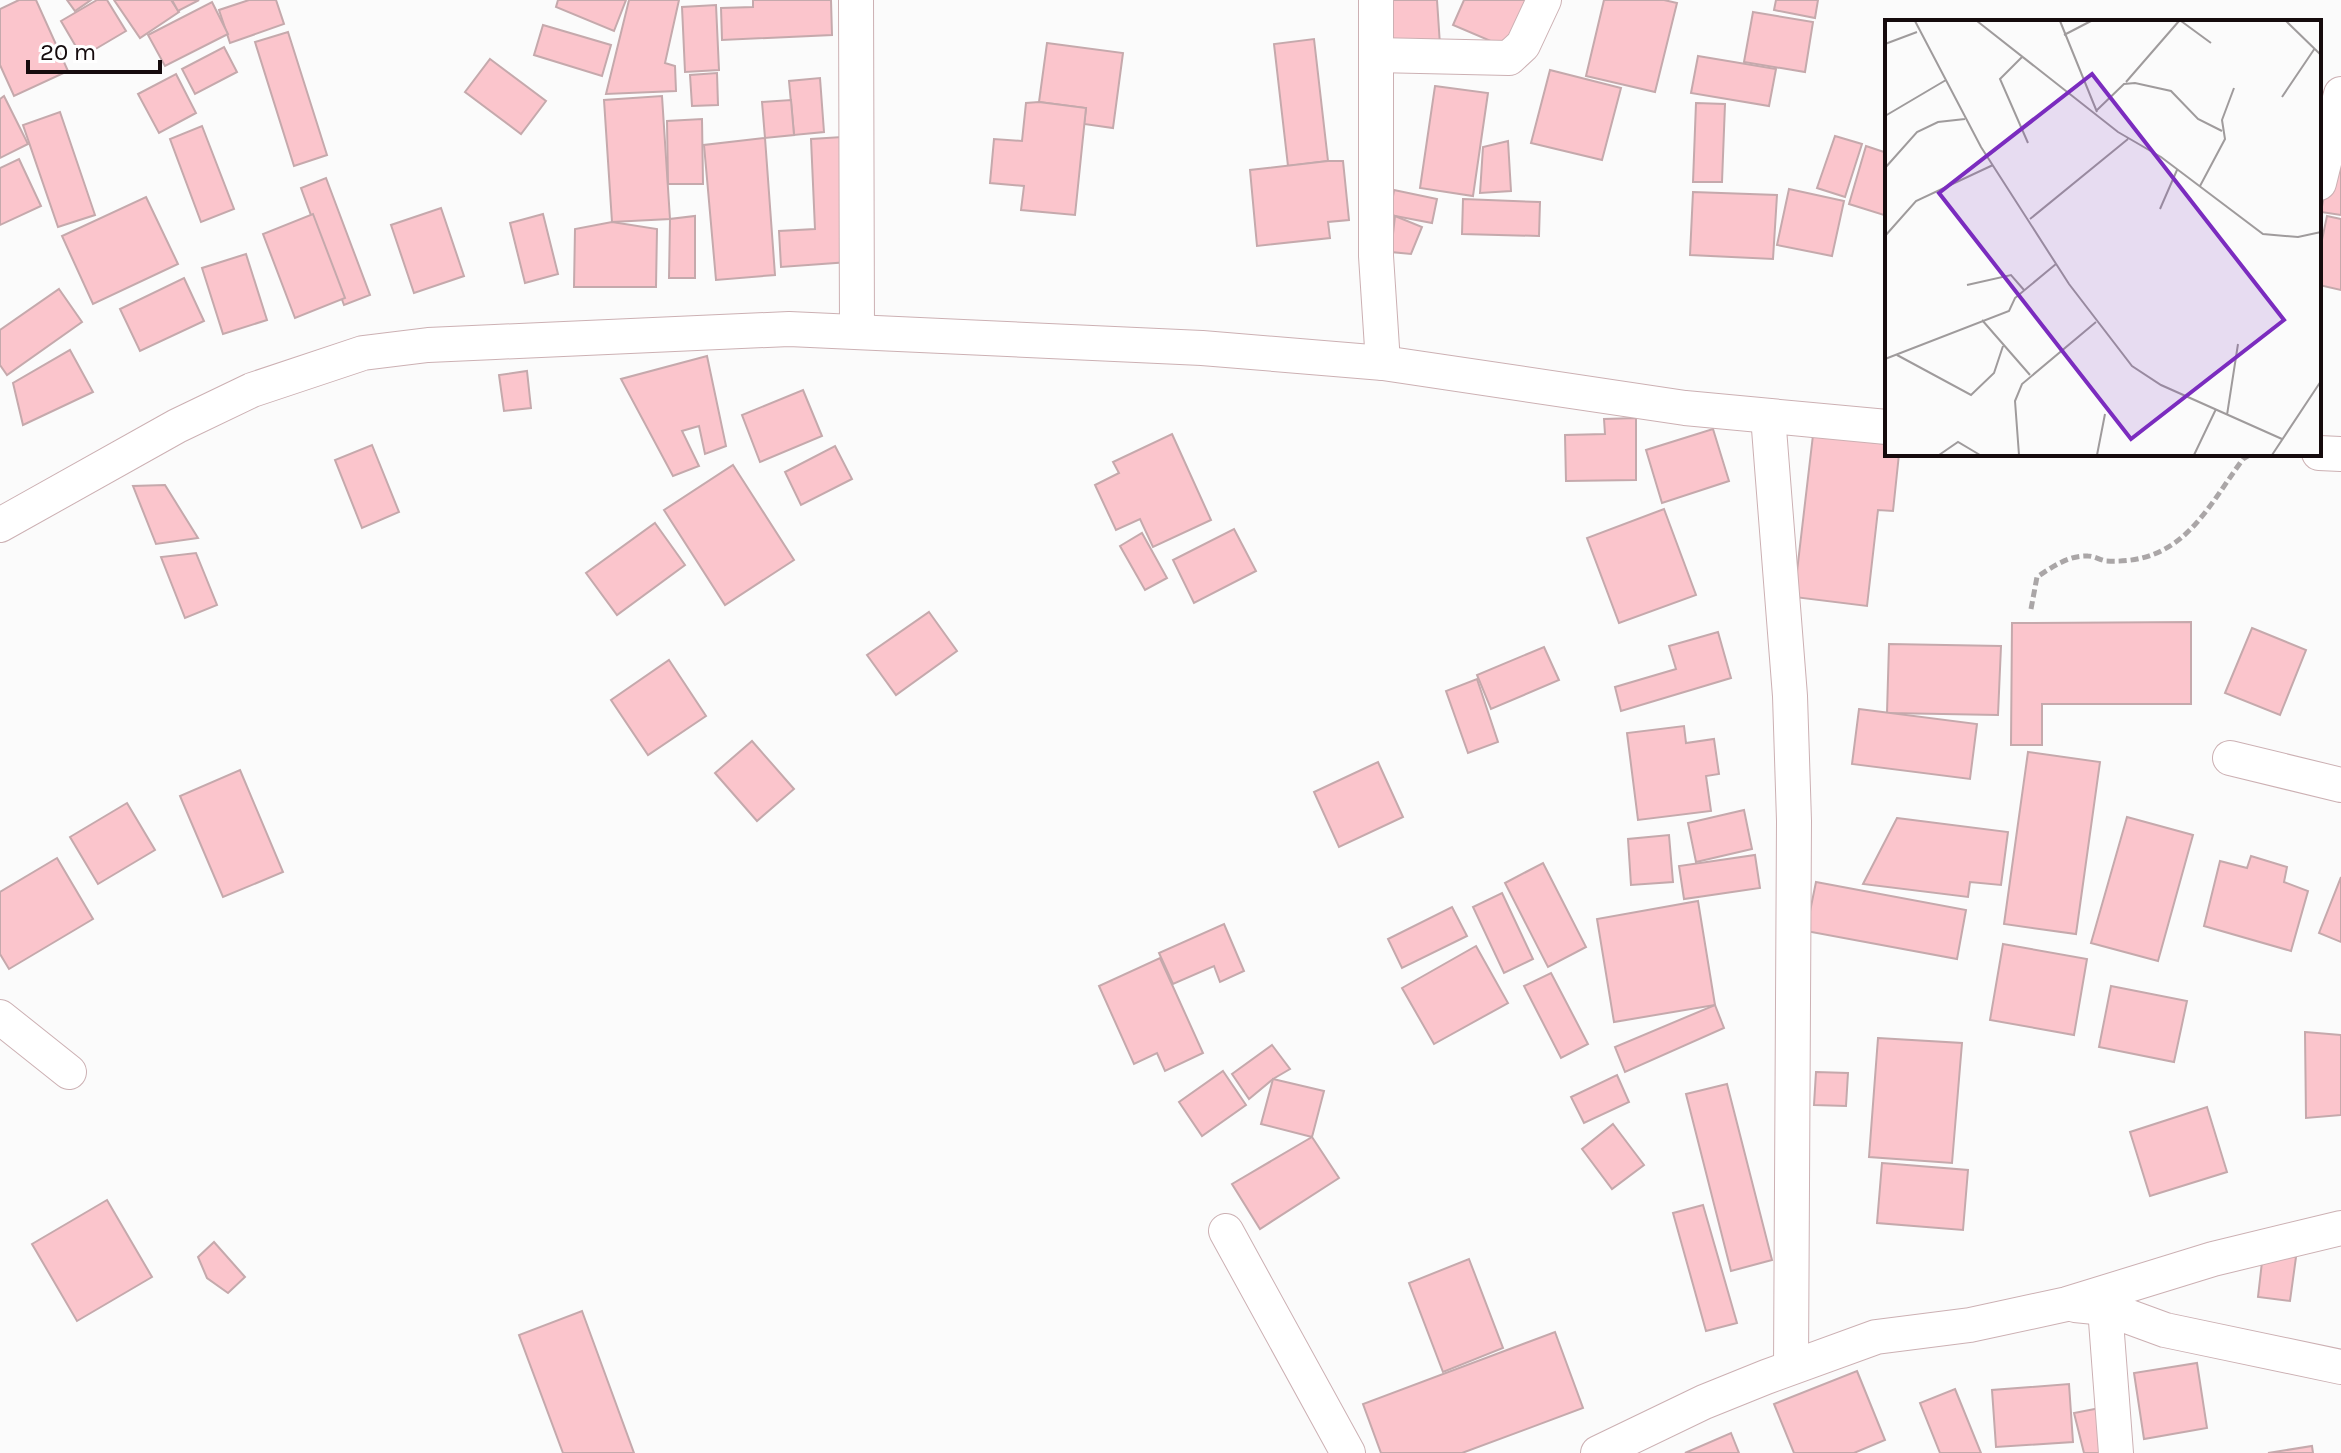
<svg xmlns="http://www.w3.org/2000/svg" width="2341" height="1453" viewBox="0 0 2341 1453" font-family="Karla,sans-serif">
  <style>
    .building { fill: #fbc5cc; stroke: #c5a9ac; stroke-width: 2 }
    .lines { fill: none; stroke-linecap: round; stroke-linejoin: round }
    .street-casing { stroke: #ccb0b3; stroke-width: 36 }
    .path { stroke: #aaa6a7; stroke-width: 5; stroke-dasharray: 8 4; stroke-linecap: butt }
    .street { stroke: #fff; stroke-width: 34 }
    .inset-road { fill: none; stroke: #9f9b9c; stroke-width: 2 }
    .view { fill: #7b2cbf; fill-opacity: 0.15; stroke: #7b2cbf; stroke-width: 4 }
    .inset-edge { fill: none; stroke: #150b0d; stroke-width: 4 }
  </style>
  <rect width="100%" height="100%" fill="#fbfbfb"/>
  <g class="building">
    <polygon points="19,0 36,0 68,71 14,96 0,65 0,9"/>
    <polygon points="67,0 91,0 75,11"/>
    <polygon points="97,0 107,0 126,31 82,57 61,21"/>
    <polygon points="114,0 171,0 179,12 140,38"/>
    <polygon points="172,0 199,0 178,11"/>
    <polygon points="249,0 276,0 284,24 230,43 219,10"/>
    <polygon points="558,0 626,0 614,31 556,7"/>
    <polygon points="629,0 679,0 665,63 675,66 676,91 606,94"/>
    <polygon points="753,0 831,0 832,35 722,40 721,8 753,7"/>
    <polygon points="1376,0 1437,0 1440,45 1378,48"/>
    <polygon points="1464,0 1528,0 1507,48 1453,25"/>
    <polygon points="1604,0 1664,0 1677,3 1655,92 1586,76"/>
    <polygon points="1776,0 1818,0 1815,18 1774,10"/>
    <polygon points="212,2 228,34 165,66 148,35"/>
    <polygon points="716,5 719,70 685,72 682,7"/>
    <polygon points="1753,12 1813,22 1805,72 1744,62"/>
    <polygon points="543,25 611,45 602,76 534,55"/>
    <polygon points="288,32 327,155 294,166 255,42"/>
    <polygon points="1314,39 1328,161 1288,166 1274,44"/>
    <polygon points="1047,43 1123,53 1113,128 1084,124 1086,108 1039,102"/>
    <polygon points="224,47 237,72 195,94 182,69"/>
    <polygon points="1698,56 1776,69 1769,106 1691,93"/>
    <polygon points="490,59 546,101 521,134 465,92"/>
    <polygon points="1550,70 1621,88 1602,160 1531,143"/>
    <polygon points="717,73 718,105 692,106 690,75"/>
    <polygon points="176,74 196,113 159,133 138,94"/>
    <polygon points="820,78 824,132 794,135 789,81"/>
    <polygon points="1435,86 1488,93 1473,196 1420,188"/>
    <polygon points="4,96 28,144 0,158 0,99"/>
    <polygon points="662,96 670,219 612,222 604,100"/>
    <polygon points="791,100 794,135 765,138 762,102"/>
    <polygon points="1039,102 1086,108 1075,215 1021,210 1024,186 990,183 994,139 1022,141 1026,103"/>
    <polygon points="1696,103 1725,104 1722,182 1693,182"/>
    <polygon points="2341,104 2341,215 2321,212"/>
    <polygon points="60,112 95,215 58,227 23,125"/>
    <polygon points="702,119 703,184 668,184 667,121"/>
    <polygon points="202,126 234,209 201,222 170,139"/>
    <polygon points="1835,136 1862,144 1845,197 1817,188"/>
    <polygon points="842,137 849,262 781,267 779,231 815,229 811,139"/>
    <polygon points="765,138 775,275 716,280 704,145"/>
    <polygon points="1508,141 1511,191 1480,193 1483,147"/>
    <polygon points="1866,146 1887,153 1887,216 1849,204"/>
    <polygon points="19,159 41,206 0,225 0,168"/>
    <polygon points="1328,161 1343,161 1349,220 1328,222 1330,238 1257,246 1250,170"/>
    <polygon points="326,178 370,295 344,305 301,188"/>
    <polygon points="1789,189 1844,201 1832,256 1777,245"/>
    <polygon points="1394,190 1437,199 1432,223 1390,215"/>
    <polygon points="1693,192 1777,195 1773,259 1690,255"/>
    <polygon points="146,197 178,264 93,304 62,236"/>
    <polygon points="1463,199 1540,202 1539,236 1462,234"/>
    <polygon points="441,208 464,276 414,293 391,225"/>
    <polygon points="313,214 345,298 295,318 263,234"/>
    <polygon points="543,214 558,274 525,283 510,223"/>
    <polygon points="695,216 695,278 669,278 670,219"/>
    <polygon points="1395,216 1422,227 1411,254 1391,252"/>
    <polygon points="2327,216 2341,219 2341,290 2319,285 2319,254"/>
    <polygon points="612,222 657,229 656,287 574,287 575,229"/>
    <polygon points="246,254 267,320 223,334 202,268"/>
    <polygon points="184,278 204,321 140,351 120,309"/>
    <polygon points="59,289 82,322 7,375 0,365 0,330"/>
    <polygon points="70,350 93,392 23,425 13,383"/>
    <polygon points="707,356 726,446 705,454 699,426 682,431 699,466 673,476 621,379"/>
    <polygon points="527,371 531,408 504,411 499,375"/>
    <polygon points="803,390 822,436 760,462 742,415"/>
    <polygon points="1636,418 1636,480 1566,481 1565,435 1605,434 1604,419"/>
    <polygon points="1713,429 1729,481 1662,503 1646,450"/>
    <polygon points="1172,434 1211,520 1153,547 1140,519 1116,530 1095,485 1119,473 1113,462"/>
    <polygon points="1813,435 1887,444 1887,454 1899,454 1893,511 1878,510 1867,606 1794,597"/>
    <polygon points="372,445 399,512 362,528 335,460"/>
    <polygon points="835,446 852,479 801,505 785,472"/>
    <polygon points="733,465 794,560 725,605 664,510"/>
    <polygon points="165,485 198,538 156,544 133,486"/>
    <polygon points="1664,509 1696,595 1619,623 1587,538"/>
    <polygon points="655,523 685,565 617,615 586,573"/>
    <polygon points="1234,529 1256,571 1194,603 1173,560"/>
    <polygon points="1142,533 1167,578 1145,590 1120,546"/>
    <polygon points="196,553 217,605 185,618 161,557"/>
    <polygon points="929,612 957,651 896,695 867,655"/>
    <polygon points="2191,622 2191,704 2042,704 2042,745 2011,745 2012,623"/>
    <polygon points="2252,628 2306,650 2280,715 2225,693"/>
    <polygon points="1718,632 1731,678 1621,711 1615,687 1676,669 1669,646"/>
    <polygon points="1889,644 2001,646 1998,715 1887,713"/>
    <polygon points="1544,647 1559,680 1491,709 1477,675"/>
    <polygon points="669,660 706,716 648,755 611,700"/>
    <polygon points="1477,679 1498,742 1468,753 1446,691"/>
    <polygon points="1859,709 1977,724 1970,779 1852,764"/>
    <polygon points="1684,726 1686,743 1714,739 1719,774 1706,776 1711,811 1638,820 1627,733"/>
    <polygon points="752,741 794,789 757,821 715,773"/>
    <polygon points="2028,752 2100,762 2076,934 2004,924"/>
    <polygon points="1378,762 1403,817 1339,847 1314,792"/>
    <polygon points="240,770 283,872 223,897 180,796"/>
    <polygon points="127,803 155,850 98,884 70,837"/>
    <polygon points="1744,810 1752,849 1696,862 1688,823"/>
    <polygon points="2127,817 2193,835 2158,961 2091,943"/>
    <polygon points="1897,818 2008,832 2001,885 1970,882 1968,897 1863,884"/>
    <polygon points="1669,835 1673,882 1631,885 1628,839"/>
    <polygon points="1755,855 1760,888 1684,899 1679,866"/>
    <polygon points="2251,856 2287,867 2284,882 2308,891 2291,951 2204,926 2220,861 2247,868"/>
    <polygon points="57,858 93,919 9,969 0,954 0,892"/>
    <polygon points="1543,863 1586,947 1548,967 1505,883"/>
    <polygon points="2341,877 2341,942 2319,933"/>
    <polygon points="1816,882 1966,910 1957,959 1806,931"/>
    <polygon points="1502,893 1533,959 1504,973 1473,907"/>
    <polygon points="1698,901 1715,1005 1614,1022 1597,919"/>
    <polygon points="1452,907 1467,936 1402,968 1388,939"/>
    <polygon points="1224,924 1244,971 1220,982 1214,966 1173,984 1159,953"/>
    <polygon points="2003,944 2087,959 2074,1035 1990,1020"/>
    <polygon points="1476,946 1508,1003 1434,1044 1402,988"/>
    <polygon points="1160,958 1203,1053 1165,1071 1157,1053 1134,1064 1099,986"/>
    <polygon points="1551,973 1588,1044 1561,1058 1524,986"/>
    <polygon points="2111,986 2187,1001 2174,1062 2099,1047"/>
    <polygon points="1715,1005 1724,1028 1625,1072 1615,1047"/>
    <polygon points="2305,1032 2341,1035 2341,1115 2306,1118"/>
    <polygon points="1878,1038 1962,1043 1952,1163 1869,1157"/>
    <polygon points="1272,1045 1290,1069 1273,1079 1249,1099 1232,1074"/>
    <polygon points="1223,1071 1246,1105 1202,1136 1179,1102"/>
    <polygon points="1816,1072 1848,1073 1846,1106 1814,1105"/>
    <polygon points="1617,1075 1629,1102 1584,1123 1571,1097"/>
    <polygon points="1273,1079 1324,1091 1312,1137 1261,1124"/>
    <polygon points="1727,1084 1772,1260 1731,1271 1686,1094"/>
    <polygon points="2207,1107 2227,1172 2150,1196 2130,1132"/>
    <polygon points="1613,1124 1644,1165 1612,1189 1582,1149"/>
    <polygon points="1312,1137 1339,1178 1260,1229 1232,1184"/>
    <polygon points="1882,1163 1968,1170 1963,1230 1877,1223"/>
    <polygon points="107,1200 152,1277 77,1321 32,1244"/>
    <polygon points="1703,1205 1737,1323 1706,1331 1673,1213"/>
    <polygon points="214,1242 245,1277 228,1293 207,1278 198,1257"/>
    <polygon points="2263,1253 2296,1257 2290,1301 2258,1297"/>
    <polygon points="1469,1259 1503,1348 1443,1372 1409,1283"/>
    <polygon points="582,1311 634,1453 563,1453 519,1335"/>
    <polygon points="1555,1332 1583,1408 1462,1453 1381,1453 1363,1404"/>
    <polygon points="2197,1363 2207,1428 2144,1439 2134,1373"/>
    <polygon points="1857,1371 1885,1440 1854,1453 1794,1453 1774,1404"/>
    <polygon points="2069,1384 2073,1442 1996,1447 1992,1390"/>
    <polygon points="1955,1389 1981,1453 1940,1453 1920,1403"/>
    <polygon points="2100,1408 2104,1453 2084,1453 2074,1413"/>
    <polygon points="1731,1433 1739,1453 1685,1453"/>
    <polygon points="2312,1446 2313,1453 2268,1453"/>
  </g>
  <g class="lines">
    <g class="street-casing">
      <g id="street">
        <polyline points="856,0 857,331"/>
        <polyline points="1376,0 1376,256 1383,363"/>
        <polyline points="1376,55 1509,58 1523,45 1544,0"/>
        <polyline points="2319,183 2341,94"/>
        <polyline points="1768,416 1790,696 1794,821 1791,1367"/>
        <polyline points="2319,453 2341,454"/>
        <polyline points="0,525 177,426 252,390 363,353 428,345 495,342 789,329 1202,348 1383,363 1685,408 1887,427"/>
        <polyline points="2230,758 2341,785"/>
        <polyline points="0,1017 69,1072"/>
        <polyline points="1226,1231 1348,1453"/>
        <polyline points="2075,1305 2105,1308 2165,1330 2341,1367"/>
        <polyline points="2105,1308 2116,1453"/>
        <polyline points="1598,1453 1704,1402 1766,1377 1876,1337 1970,1325 2067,1304 2213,1259 2341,1228"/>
      </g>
    </g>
    <path class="path" d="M2031,609L2037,577C2052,567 2069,555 2088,556C2094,556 2100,560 2106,561C2182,565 2205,511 2243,459L2251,454"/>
    <use href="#street" class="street"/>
  </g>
  <g transform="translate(1885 20)">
    <rect width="436" height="436" fill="#fbfbfb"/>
    <path class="inset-road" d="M30,1L96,127L184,264L247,346L276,365L397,419M92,1L233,112L276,137L378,214L413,217L436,212M175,1L212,92M296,1L326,23M401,1L436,35M179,15L206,1M0,24L32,12M137,37L115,59L143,123M241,62L294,1M397,77L430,28M211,91L239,64L250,63L286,71L313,99L337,111M0,96L61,60M0,148L32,112L53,102L80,99M315,166L340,119L337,100L349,68M275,189L292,150M145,199L243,119M0,216L31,181L108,145M82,265L126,255L139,270M97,300L145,355M12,335L86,375L109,353L118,326M0,339L124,291L130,278L171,244M342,395L353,324M54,435L73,422L95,435M134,435L130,381L137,364L211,302M212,435L220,394M309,435L331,389M387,435L436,361"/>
    <path class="view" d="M207,54L399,300L246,419L54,173Z"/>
    <rect width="436" height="436" class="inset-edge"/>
  </g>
  <path d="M28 60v12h132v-12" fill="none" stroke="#150b0d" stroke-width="4"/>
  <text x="40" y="60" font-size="24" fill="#150b0d" stroke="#ffffff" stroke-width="6" paint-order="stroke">20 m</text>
</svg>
